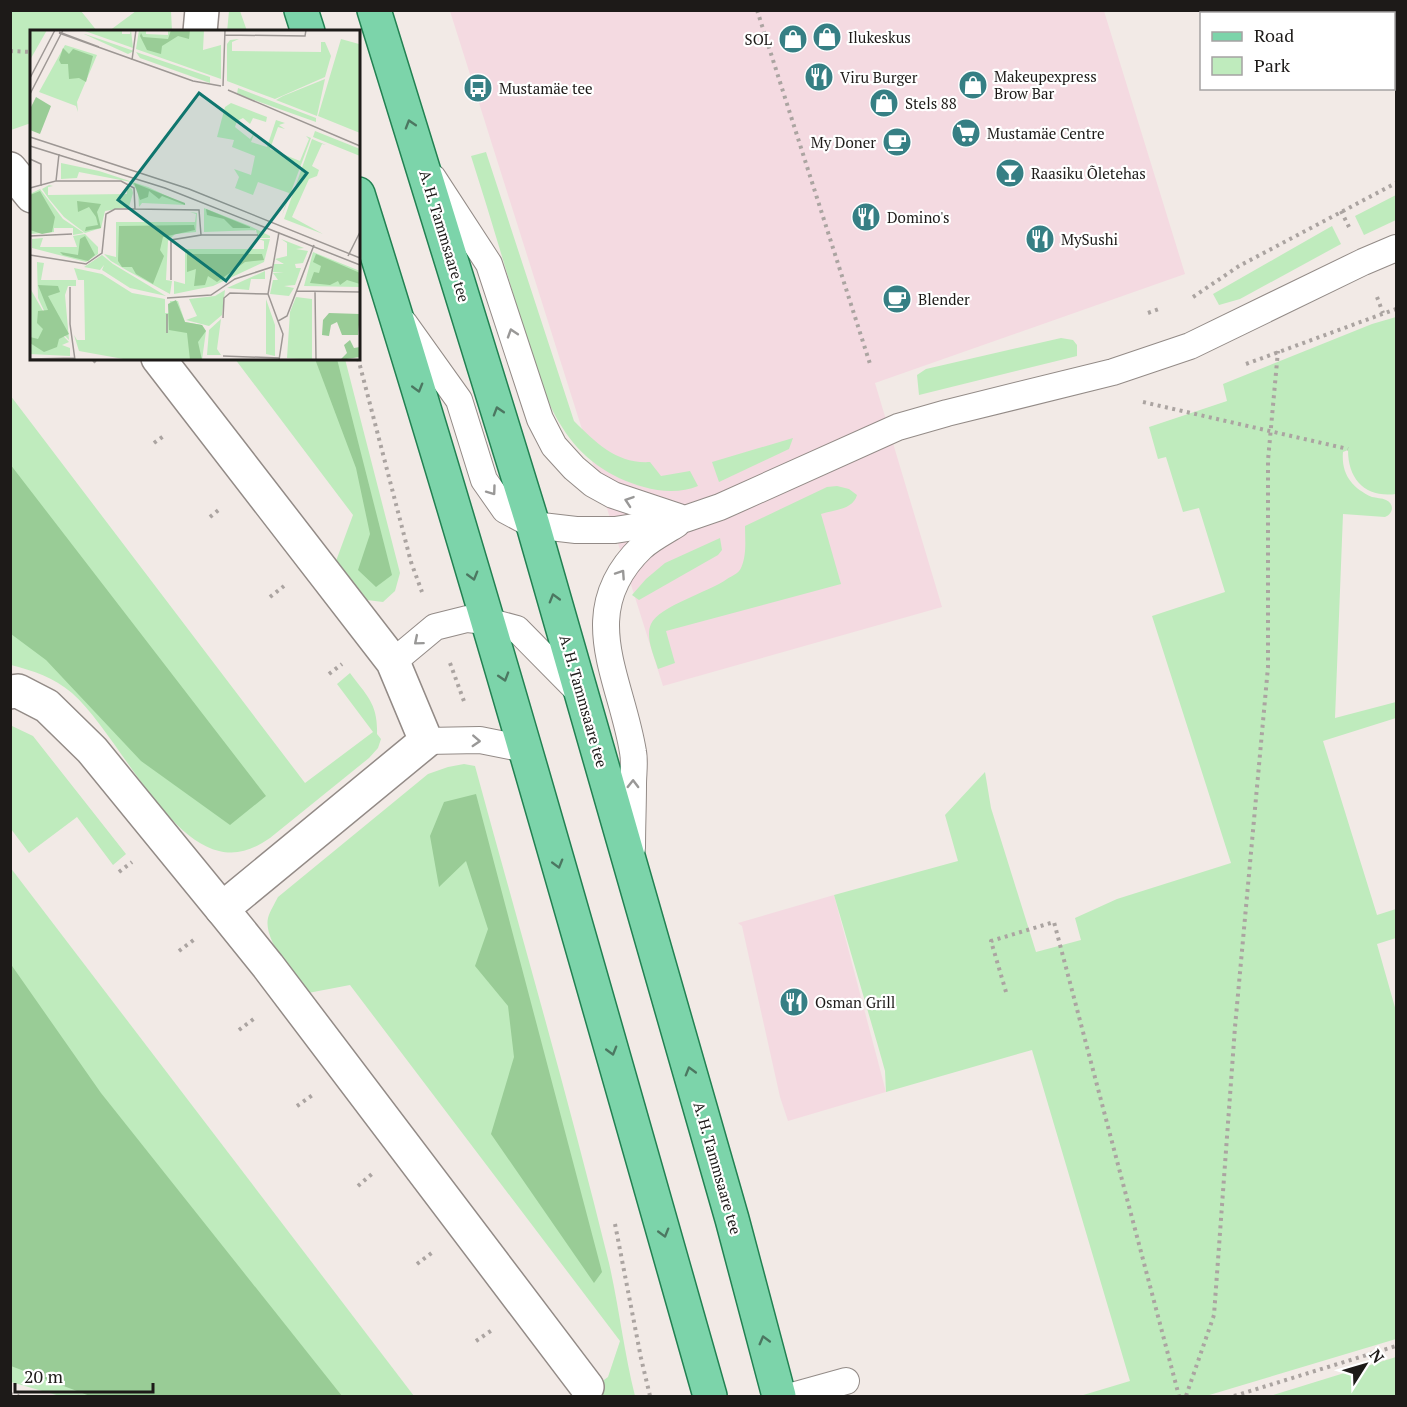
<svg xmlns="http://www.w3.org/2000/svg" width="1407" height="1407" viewBox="0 0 1407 1407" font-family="'PT Serif',serif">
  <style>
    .commercial { fill: #f4dae1 }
    .green { fill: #bfebbd }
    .forest { fill: #99cc96 }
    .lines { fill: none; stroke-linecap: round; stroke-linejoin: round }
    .lane-casing { stroke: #938b87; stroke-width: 28 }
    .street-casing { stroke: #938b87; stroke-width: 36 }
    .primary-casing { stroke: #228152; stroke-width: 36 }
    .path { stroke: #aba4a1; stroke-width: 4; stroke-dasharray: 3 4.5; stroke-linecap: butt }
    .lane { stroke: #fff; stroke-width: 26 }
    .street { stroke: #fff; stroke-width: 33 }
    .primary { stroke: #7cd4aa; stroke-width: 33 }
    .oneway { stroke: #4c7761 }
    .oneway2 { stroke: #999897 }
    .labels { text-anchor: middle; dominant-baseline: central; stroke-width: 4.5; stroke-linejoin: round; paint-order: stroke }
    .poi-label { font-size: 15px; fill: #1d1a18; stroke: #fff; text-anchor: start }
    .street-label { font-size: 15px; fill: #1d1a18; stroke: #fff }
    .inset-road { fill: none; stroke: #9d9794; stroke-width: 1.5 }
    .view { fill: #0f766e; fill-opacity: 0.15; stroke: #0f766e; stroke-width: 3 }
    .inset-edge { fill: none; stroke: #1d1a18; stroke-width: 3 }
  </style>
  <rect width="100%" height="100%" fill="#f2eae6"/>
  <g class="commercial">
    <polygon points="450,11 1104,11 1185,274 875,383 942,607 663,686"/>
    <polygon points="834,895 886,1092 788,1121 780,1097 742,926 738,923"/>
  </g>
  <g class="green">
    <polygon points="10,11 81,11 97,31 32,32 31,123 11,130"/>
    <polygon points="136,11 171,11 172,31 109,31"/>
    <polygon points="229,11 240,11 247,31 227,32"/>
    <path d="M486,152L574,421C596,443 617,464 650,462L661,476L690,471L698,486C682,493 661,492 644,487C610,478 581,458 562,427C541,394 532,353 520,317C504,263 488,209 471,156Z"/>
    <polygon points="1396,195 1396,220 1364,235 1355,216"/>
    <polygon points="1332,226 1341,244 1240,299 1219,305 1213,294"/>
    <path d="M1396,317V494C1366,498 1348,480 1348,450L1343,452C1341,474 1352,488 1372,497C1376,498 1382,498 1386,500C1395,504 1393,514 1385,517L1343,514L1335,718L1396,702V718L1323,741L1377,915L1396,909V938L1377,944L1396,1011V1339L1206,1396H1080L1130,1381L1032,1050L886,1092L885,1071L878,1046L834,895L958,861L945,815L985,772L991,808L1036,952L1081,940L1075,918L1117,899L1231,863L1152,616L1225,592L1199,508L1183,512L1166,457L1158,459L1149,427L1227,401L1223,384L1372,324Z"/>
    <polygon points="1061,338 1073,340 1077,345 1077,356 919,395 917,375 926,369"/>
    <polygon points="235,359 345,359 400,573 395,591 383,602 367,600 336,561 353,515"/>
    <path d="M10,395L305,783L373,732L337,684L350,673C367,696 378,704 377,734L381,739L378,748L369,758L270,838C255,848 239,856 219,851C163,838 116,732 72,693C53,677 34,671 11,665Z"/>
    <polygon points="793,438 789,449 719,482 712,462"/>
    <path d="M837,486L849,489L857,495C853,510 833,510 821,514L841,584L666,631L675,663L658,669C654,656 645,637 651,624C659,606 709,592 727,579C732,576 739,573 741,568C747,555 745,540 745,526L827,487Z"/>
    <polygon points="720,538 722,550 718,555 639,600 632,595 646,579 665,563"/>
    <polygon points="11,717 12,726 33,736 126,854 113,865 77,817 29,853 11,829"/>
    <path d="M464,764L475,766C520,931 568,1096 609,1263C619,1307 624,1352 635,1396H582L608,1377L620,1341L350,985L308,993C295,976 263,941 268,918C270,911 275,903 278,897L428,774L448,767Z"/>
    <polygon points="10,867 414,1396 60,1396 11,1382"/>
    <polygon points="1396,1357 1396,1396 1270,1396"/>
  </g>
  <g class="forest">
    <polygon points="315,359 337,359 392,575 376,587 358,570 370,534 356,468"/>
    <polygon points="10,464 266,796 230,825 141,761 46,660 11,634"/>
    <polygon points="476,794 602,1272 594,1283 491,1134 514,1057 508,1006 475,966 488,929 466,861 439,887 430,836 444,802"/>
    <polygon points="10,963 101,1093 342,1396 90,1396 11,1366"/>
  </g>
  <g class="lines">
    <g class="lane-casing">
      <g id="lane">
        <polyline points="433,178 489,264 540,419 554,446 574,468 593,484 613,495 679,517"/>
        <polyline points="404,323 459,400 484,480 505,510 533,525 576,530 615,530 685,519 720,507 898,427 947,413 1113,372 1190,346 1363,262 1396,248"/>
        <polyline points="393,662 435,627 467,619 487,621 517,629 581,694"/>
        <polyline points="426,741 480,740 525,749"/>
        <path d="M632,848C632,826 633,805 633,784C633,774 635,762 633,752C621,677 574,612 642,547C652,538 666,531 677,524"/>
        <polyline points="792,1396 846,1381"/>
      </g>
    </g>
    <g class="street-casing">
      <g id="street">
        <polyline points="200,32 202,10"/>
        <polyline points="10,169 32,196"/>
        <polyline points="10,692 18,691 47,706 92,750 222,909 426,741 393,662 158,358"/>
        <polyline points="222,909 268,966 587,1387"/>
      </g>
    </g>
    <g class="primary-casing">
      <g id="primary">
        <polyline points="301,10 308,32"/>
        <polyline points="374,10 533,525 732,1219 779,1396"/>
        <path d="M358,194C483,592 596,995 710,1396"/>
      </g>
    </g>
    <g class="path">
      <polyline points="757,10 871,367"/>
      <polyline points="10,51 32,52"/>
      <polyline points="1341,211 1349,227"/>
      <polyline points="31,282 32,282"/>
      <polyline points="1193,297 1239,266 1396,183"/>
      <polyline points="1377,297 1383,313"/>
      <polyline points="1148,313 1159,309"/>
      <polyline points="358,358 411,562 422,592"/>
      <polyline points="93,362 98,358"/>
      <polyline points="1246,364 1396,309"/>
      <polyline points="1143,402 1348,449"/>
      <polyline points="154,443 165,435"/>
      <polyline points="210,517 221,508"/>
      <polyline points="270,597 284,586"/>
      <polyline points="450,663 465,704"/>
      <polyline points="329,674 342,664"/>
      <polyline points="119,872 132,862"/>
      <polyline points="179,951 195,939"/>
      <polyline points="1006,992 991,941 1054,922 1179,1396"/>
      <polyline points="239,1030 255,1018"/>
      <polyline points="297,1106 314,1094"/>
      <polyline points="358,1186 373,1173"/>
      <polyline points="615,1224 641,1358 650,1396"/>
      <polyline points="417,1264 433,1252"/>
      <polyline points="476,1341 492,1330"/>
      <polyline points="10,1394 19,1396"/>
      <polyline points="1186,1396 1214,1315 1235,1027 1268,667 1268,460 1278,351"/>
      <polyline points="1234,1396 1396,1346"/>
    </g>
    <use href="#lane" class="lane"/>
    <use href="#street" class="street"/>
    <use href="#primary" class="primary"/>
  </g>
  <defs><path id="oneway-chevron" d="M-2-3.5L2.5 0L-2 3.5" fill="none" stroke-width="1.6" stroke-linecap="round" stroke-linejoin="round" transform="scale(1.5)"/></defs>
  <g class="oneway">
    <use href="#oneway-chevron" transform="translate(410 124) rotate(-107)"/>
    <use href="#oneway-chevron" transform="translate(418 388) rotate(74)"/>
    <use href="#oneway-chevron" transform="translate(498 411) rotate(-107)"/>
    <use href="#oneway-chevron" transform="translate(473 576) rotate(74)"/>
    <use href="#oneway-chevron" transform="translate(554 598) rotate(-106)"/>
    <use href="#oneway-chevron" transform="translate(504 677) rotate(73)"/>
    <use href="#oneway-chevron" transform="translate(558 864) rotate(74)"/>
    <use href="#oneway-chevron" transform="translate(612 1051) rotate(74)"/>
    <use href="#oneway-chevron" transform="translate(690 1071) rotate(-106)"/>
    <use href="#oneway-chevron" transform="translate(664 1233) rotate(74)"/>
    <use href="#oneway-chevron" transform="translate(764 1340) rotate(-105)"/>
  </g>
  <g class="oneway2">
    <use href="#oneway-chevron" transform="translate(512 333) rotate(-108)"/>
    <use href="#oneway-chevron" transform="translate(492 491) rotate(54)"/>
    <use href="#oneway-chevron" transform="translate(629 501) rotate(-161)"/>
    <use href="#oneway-chevron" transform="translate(621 574) rotate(-56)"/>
    <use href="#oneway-chevron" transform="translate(418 641) rotate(140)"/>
    <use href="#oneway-chevron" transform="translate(476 741) rotate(3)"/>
    <use href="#oneway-chevron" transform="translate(633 784) rotate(-89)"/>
  </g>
  <defs>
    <g id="shop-disc" transform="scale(1.5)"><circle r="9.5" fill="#367f84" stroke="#fff"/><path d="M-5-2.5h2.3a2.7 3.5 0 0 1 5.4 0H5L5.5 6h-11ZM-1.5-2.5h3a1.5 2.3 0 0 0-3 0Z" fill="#fff"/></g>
    <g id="restaurant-disc" transform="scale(1.5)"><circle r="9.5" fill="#367f84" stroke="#fff"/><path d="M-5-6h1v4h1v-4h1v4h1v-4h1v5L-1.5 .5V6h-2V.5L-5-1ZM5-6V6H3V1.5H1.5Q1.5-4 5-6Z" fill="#fff"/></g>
    <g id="bus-disc" transform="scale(1.5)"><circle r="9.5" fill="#367f84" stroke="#fff"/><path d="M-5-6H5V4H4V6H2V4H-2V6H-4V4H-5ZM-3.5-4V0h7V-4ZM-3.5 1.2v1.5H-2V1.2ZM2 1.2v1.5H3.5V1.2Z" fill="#fff"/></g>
    <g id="supermarket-disc" transform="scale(1.5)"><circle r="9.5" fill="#367f84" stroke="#fff"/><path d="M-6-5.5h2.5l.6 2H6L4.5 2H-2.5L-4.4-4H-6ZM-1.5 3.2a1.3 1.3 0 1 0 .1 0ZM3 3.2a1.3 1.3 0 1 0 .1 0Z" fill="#fff"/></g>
    <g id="cafe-disc" transform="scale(1.5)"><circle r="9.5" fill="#367f84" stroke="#fff"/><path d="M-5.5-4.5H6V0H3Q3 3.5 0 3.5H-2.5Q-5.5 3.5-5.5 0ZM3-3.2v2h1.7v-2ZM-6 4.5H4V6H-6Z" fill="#fff"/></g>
    <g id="bar-disc" transform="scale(1.5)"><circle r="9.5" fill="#367f84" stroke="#fff"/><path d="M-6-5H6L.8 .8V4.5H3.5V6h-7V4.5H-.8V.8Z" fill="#fff"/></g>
  </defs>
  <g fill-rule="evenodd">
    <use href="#shop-disc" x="827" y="37"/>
    <use href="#shop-disc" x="793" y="39"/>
    <use href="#restaurant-disc" x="819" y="77"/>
    <use href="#shop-disc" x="973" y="85"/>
    <use href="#bus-disc" x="478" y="88"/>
    <use href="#shop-disc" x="884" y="103"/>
    <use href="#supermarket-disc" x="966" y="133"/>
    <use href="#cafe-disc" x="897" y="142"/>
    <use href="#bar-disc" x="1010" y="173"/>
    <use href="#restaurant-disc" x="866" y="217"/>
    <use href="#restaurant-disc" x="1040" y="239"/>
    <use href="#cafe-disc" x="897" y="299"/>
    <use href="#restaurant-disc" x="794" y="1002"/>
  </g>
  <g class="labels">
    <g class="poi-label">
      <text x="848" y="37">Ilukeskus</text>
      <text x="772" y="39" text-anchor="end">SOL</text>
      <text x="994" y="76">Makeupexpress<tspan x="994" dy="17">Brow Bar</tspan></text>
      <text x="840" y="77">Viru Burger</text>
      <text x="499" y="88">Mustamäe tee</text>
      <text x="905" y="103">Stels 88</text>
      <text x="987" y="133">Mustamäe Centre</text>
      <text x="876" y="142" text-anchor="end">My Doner</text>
      <text x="1031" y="173">Raasiku Õletehas</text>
      <text x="887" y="217">Domino's</text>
      <text x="1061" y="239">MySushi</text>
      <text x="918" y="299">Blender</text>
      <text x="815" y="1002">Osman Grill</text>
    </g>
    <g class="street-label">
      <text transform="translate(445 236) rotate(73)">A. H. Tammsaare tee</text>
      <text transform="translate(584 701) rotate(74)">A. H. Tammsaare tee</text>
      <text transform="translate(718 1168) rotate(74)">A. H. Tammsaare tee</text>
    </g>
  </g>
  <g transform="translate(30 30)">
    <rect width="330" height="330" fill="#f2eae6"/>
    <path d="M0,0H17L0,30ZM52,0H92V4H100L101,0L103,18ZM109,0H116V4L138,5V0H174L173,20L191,15V49L106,19ZM54,4H55L104,21L98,24ZM209,9L202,12V21L291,22V12H295L301,26L295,47L245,69L197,51V14L200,10ZM311,9L329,14L330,103L288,86ZM35,15L67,25L47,72L48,82L46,76L9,62ZM106,22L180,47V53L110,28ZM295,49L287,86L246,70L253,66ZM208,58L286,88V92L207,64ZM201,73L237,87L236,92L223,88L220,94L213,88L207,91L205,97L220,109L225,102L221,112L237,117L246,90L255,93L249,95L255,99L248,97L240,119L270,131L279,109L276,106L281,108L252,186L259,163L228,152L223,165L205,158L209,147L204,139L221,145L225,126L202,117L204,110L187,107L195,77ZM285,101L330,119V126L283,107ZM282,109L296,115L292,114L282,136L289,140L287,146L279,149L262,187L293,204L254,189ZM31,133L69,141L118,157L156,175L112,173L109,177L108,161L101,152L49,142L47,148L31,149ZM19,155L23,156L18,157V165L97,164V156L91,155L97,156L102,159L103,163L99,177L75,181L71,198L55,203L34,187L19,169L12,159ZM10,159L33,189L54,203L43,205V198H24V202L0,204V164ZM174,178L220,196L240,206V208H228L226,200L174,202ZM160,182L167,183L166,202L145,204L138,211L136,250L142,251L140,264L98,241L81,231L74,224L86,227V192H165L166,184ZM55,204L68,217V224L56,232L2,218V209L13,208L10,217H47L43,206ZM229,209H240L234,232L183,256L144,264V251L155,254V219H234V211ZM251,209L274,218L266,219L278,221L273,233L265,234L266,238H271L265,255L254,256L264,258L259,266L240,264L243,250H248L243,243H254L243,242L244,234H254L245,229L257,226V213ZM283,222L330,241V257L274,256ZM72,225L83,234L136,266L100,258L72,240L74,235L70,240L54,237ZM7,232L14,233L11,250H46V256H38L35,265L39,310L18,289L8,268ZM44,238L72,244L102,263L135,269V283H139L140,271H148L155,292L172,295L176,301L172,330H99L49,321L44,305L47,310H55L54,250H48ZM235,241V249H221L219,260L197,258ZM0,258L18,290L39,312L32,315L40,318V326L0,324ZM195,260L192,285L179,296L156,290L167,286L159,269L185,266ZM266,267L282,269V330L257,328L260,282ZM236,269L245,295V326L236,324ZM191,289L187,319L191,325H177L179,300Z" fill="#bfebbd"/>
    <path d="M141,0H160L159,9L148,6L132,16L131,24L117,20L110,6L111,3L113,7L138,9ZM33,18L39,24L43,19L63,26L56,52L49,48L39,49L38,34H31L29,30ZM6,67L21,76L10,104L0,100V79ZM104,153L155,173V175L132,166L129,169L119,161L118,167L110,170ZM10,161L25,187L22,202L12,204L0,200V165ZM47,171L71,174L67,182L71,198L55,201L56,197L68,195L66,187L59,177L48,182ZM176,179L220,197V198H203L194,189L177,185ZM164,195L165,200L133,207L130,220L134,226L123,254L106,244L102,237H92L88,231L89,196ZM55,206L65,225L58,231L33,225L30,222L48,225L50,209ZM157,224H232L234,230L215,232L187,252L178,246L175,255L164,256L166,239L157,242ZM286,224L330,243V254L317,250L310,255L308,251L300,255L280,253L284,242L289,243L291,236L283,232ZM8,255L28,256L30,262L18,266L39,304L29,309L27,317L14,322L0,313V307L8,309L13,299L7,293L8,281L18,280ZM146,270L155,292L172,295L176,301L168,312L172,330H160L157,303L139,300L138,274ZM299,283L330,284L328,305H312L307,292L301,295L299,306L292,305L293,290ZM320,310L324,318L330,317V327L310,330L317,323L314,315Z" fill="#99cc96"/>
    <path class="inset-road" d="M29,2L69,17M29,3L163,51L191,56M195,5L275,6L276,0M102,30L106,0M0,48L25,0M193,56L195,0M198,60L330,116M0,64L33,0M0,107L159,159L330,228M0,116L135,158L330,235M0,129L11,134V156M26,151H91L104,158L105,179L169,180L171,205L141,210V250M0,158L26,151L29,124M171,205H228M0,206L42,204M0,225L56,234L72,223L76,184L85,179H105M318,226L330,202M40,257V294L45,330M267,261L330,262M285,261L286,330M137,268L181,265L205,249L242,237M137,284V303M193,288L194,268L200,263L238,264M248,291L238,264L249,202M193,326L250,328M0,329L45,328M249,330L253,304L248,291L257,286L284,215"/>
    <path class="view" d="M169,63L277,143L196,251L88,170Z"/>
    <rect width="330" height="330" class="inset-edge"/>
  </g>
  <rect width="1407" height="1407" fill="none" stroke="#1d1a18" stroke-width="24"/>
  <rect x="1200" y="12" width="195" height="78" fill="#ffffff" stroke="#a5a3a3" stroke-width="1.5"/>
  <rect x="1212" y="32" width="30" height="9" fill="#7cd4aa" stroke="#a5a3a3" stroke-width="1.5"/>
  <text x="1254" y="42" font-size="18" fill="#1d1a18">Road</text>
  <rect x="1212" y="57" width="30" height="18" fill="#bfebbd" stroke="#a5a3a3" stroke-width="1.5"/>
  <text x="1254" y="72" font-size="18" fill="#1d1a18">Park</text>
  <g transform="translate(1365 1365) rotate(53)" stroke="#ffffff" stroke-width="4.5" paint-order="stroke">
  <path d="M0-4.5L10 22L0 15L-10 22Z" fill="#1d1a18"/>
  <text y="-9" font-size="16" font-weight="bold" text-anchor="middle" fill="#1d1a18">N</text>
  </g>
  <path d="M15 1383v9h138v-9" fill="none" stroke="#1d1a18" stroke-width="3"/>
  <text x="24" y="1383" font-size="18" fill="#1d1a18" stroke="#ffffff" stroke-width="4.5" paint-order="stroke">20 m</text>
</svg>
